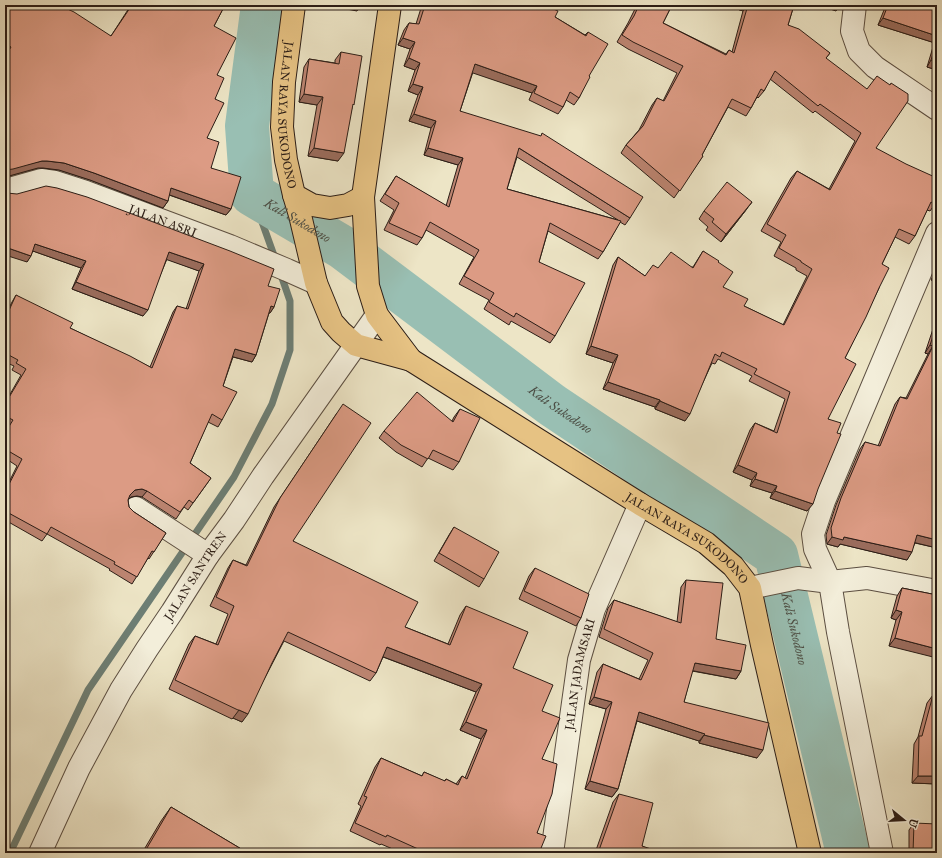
<svg xmlns="http://www.w3.org/2000/svg" width="942" height="858" viewBox="0 0 942 858" font-family="'IM FELL Great Primer',serif">
  <style>
    .lines { fill: none; stroke-linecap: round; stroke-linejoin: round }
    .stream { stroke: #6d7e74; stroke-width: 7 }
    .river { stroke: #99bfb3; stroke-width: 44 }
    .minor-casing { stroke: #5c4f42; stroke-width: 24 }
    .major-casing { stroke: #2b1d16; stroke-width: 24 }
    .minor { stroke: #f3eeda; stroke-width: 22 }
    .major { stroke: #e6c283; stroke-width: 22 }
    .wall { fill: #bd8572; stroke: #2b1d16; fill-rule: evenodd }
    .shaded-wall { fill: #9a6c5c; stroke: #2b1d16 }
    .building { fill: #dc9b84; stroke: #2b1d16 }
    .labels { text-anchor: middle; dominant-baseline: central; stroke-width: 3; stroke-linejoin: round; paint-order: stroke }
    .street-label { font-size: 12px; fill: #2b1d16; stroke: #f3eeda }
    .water-label { font-size: 13px; font-style: italic; fill: #4c4e45; stroke: #f3eeda }
  </style>
  <rect width="100%" height="100%" fill="#ede5c6"/>
  <filter id="stains"><feTurbulence type="fractalNoise" baseFrequency=".005" numOctaves="4"/><feColorMatrix values="0 0 0 0 .2 0 0 0 0 .09 0 0 0 0 .02 0 0 0 .5 -.17"/></filter>
  <radialGradient id="worn" r=".72"><stop offset=".6" stop-color="#630" stop-opacity="0"/><stop offset="1" stop-color="#630" stop-opacity=".3"/></radialGradient>
  <g class="lines">
    <g class="stream">
      <polyline points="252,194 276,261"/>
      <polyline points="10,853 88,690 234,477 272,404 290,350 290,301 280,272"/>
    </g>
    <path class="river" id="s1" d="M263,5L247,126L252,194L342,247L552,405L776,555L848,853"/>
    <g class="minor-casing">
      <g id="minor">
        <polyline points="855,5 852,31 859,51 875,67 937,109"/>
        <path id="s2" d="M5,188L9,189L41,180L55,182L86,192L230,246L287,270L316,283"/>
        <polyline points="136,508 182,538 208,555"/>
        <polyline points="750,588 798,578 830,582 867,578 937,591"/>
        <path id="s3" d="M40,853L79,768L121,690L147,649L172,612L208,555L234,520L263,476L377,315"/>
        <path id="s4" d="M552,853L579,660L594,609L640,504"/>
        <polyline points="882,853 838,632 830,582 815,549 813,534 824,501 937,233"/>
      </g>
    </g>
    <g class="major-casing">
      <g id="major">
        <path id="s5" d="M294,5L284,82L282,127L286,160L294,195L300,215L316,283L332,322L341,332L356,345L411,360L640,504L706,543L733,566L750,588L762,645L810,853"/>
        <polyline points="390,5 363,197 368,286 377,315 411,360"/>
        <polyline points="294,195 312,205 330,208 348,205 363,197"/>
      </g>
    </g>
    <use href="#minor" class="minor"/>
    <use href="#major" class="major"/>
  </g>
  <g class="wall">
    <polygon points="5,5 111,36 131,5 225,5 214,26 217,75 215,99 207,138 211,168 231,209 226,215 169,195 168,201 163,208 90,180 59,170 43,168 38,168 9,176 5,176 5,55 6,53 5,53"/>
    <path d="M422,5H547V6L555,17L585,35L588,32L589,76L579,98L574,105L566,100L563,107L558,114L529,100L532,93L473,72L460,111L630,218L625,225L620,222L603,252L598,259L548,231L539,262L555,336L550,343L511,321L509,325L484,309L489,300L459,284L474,257L426,230L422,238L417,245L384,230L394,210L380,201L396,176L446,206L458,165L424,155L431,128L409,121L418,95L408,91L415,70L404,66L410,49L398,45L404,30L409,23L416,24ZM517,157L579,196L618,220L507,189Z"/>
    <polygon points="637,5 672,5 663,23 726,54 729,50 732,52 743,11 728,6 729,5 794,5 788,25 830,53 826,58 876,148 935,204 930,211 927,210 915,236 909,244 895,237 882,264 879,288 845,358 828,419 807,511 770,498 772,493 750,486 752,480 733,472 750,430 755,423 774,431 785,399 749,381 752,376 718,359 715,364 712,363 685,421 655,409 655,407 603,389 613,363 586,354 613,265 618,257 645,276 658,268 693,267 703,251 718,262 723,287 744,306 783,325 807,276 796,270 796,268 774,256 781,242 761,231 791,178 797,171 829,189 855,141 815,111 813,113 770,79 764,91 758,98 757,97 751,108 746,116 728,107 702,155 703,156 674,198 621,153 626,145 639,130 652,105 657,98 663,101 677,73 628,49 617,42 628,23"/>
    <polygon points="886,5 937,5 937,70 927,67 933,47 935,43 878,25"/>
    <polygon points="341,52 352,108 338,161 308,156 317,105 299,102 304,67 309,59 335,63 335,60"/>
    <polygon points="7,193 268,286 274,307 270,313 269,313 256,355 252,362 233,357 223,386 222,420 218,427 208,422 190,463 211,478 188,510 184,507 176,519 142,497 137,496 131,497 129,498 128,500 129,507 134,512 166,533 149,559 148,558 132,584 109,570 110,569 47,534 42,541 5,520 5,490 17,466 5,458 5,432 8,427 5,425 5,403 21,375 12,370 14,366 5,362 5,316 12,302 16,295 70,328 150,367 173,312 177,306 186,309 199,271 167,259 143,316 72,289 81,268 33,251 27,262"/>
    <polygon points="746,210 721,242 706,230 708,227 699,219 704,211"/>
    <polygon points="937,268 937,283 931,280"/>
    <polygon points="937,317 937,548 915,543 907,560 840,544 838,547 827,544 826,535 836,505 860,449 865,442 878,446 895,404 900,397 906,398 928,354 925,353"/>
    <polygon points="460,409 459,462 453,470 428,458 422,467 396,452 379,438 384,431 452,421 454,417"/>
    <polygon points="337,413 293,541 405,627 448,644 460,615 466,606 513,668 542,711 542,759 537,833 539,853 402,853 381,844 380,845 350,831 361,806 358,804 375,767 381,758 422,776 424,772 444,781 446,779 456,784 462,776 465,778 481,739 460,730 476,692 383,657 376,673 370,681 284,641 242,722 233,718 232,719 169,689 189,644 195,636 216,644 228,614 210,606 228,568 233,560 246,565 274,507"/>
    <polygon points="454,527 484,579 479,587 434,561 449,535"/>
    <polygon points="535,568 581,618 576,626 519,599 529,576"/>
    <polygon points="686,580 716,639 741,671 736,679 692,671 684,702 757,758 699,743 699,741 637,721 618,789 612,797 585,789 606,709 589,704 597,672 603,664 639,679 648,660 599,637 608,608 614,600 677,622 681,587"/>
    <polygon points="902,588 937,595 889,646 896,620 891,618 897,596"/>
    <polygon points="933,695 937,784 912,783 914,744 918,737 927,703"/>
    <polygon points="619,794 642,846 657,853 595,853 613,802"/>
    <polygon points="171,807 248,853 142,853 161,821"/>
    <polygon points="914,823 937,853 909,853 909,830"/>
  </g>
  <g class="shaded-wall">
    <polygon points="326,5 361,5 357,11"/>
    <polygon points="729,5 747,5 743,11 728,6"/>
    <polygon points="818,5 840,5 836,11"/>
    <polygon points="883,18 937,36 937,41 935,43 878,25"/>
    <polygon points="403,38 415,42 410,49 398,45"/>
    <polygon points="409,58 420,63 415,70 404,66"/>
    <polygon points="931,60 937,62 937,70 927,67"/>
    <polygon points="475,64 537,86 532,93 470,72"/>
    <polygon points="413,84 423,87 418,95 408,91"/>
    <polygon points="304,94 323,97 317,105 299,102"/>
    <polygon points="414,114 436,121 431,128 409,121"/>
    <polygon points="5,140 8,141 5,146"/>
    <polygon points="314,148 344,153 338,161 308,156"/>
    <polygon points="428,148 463,158 458,165 424,155"/>
    <polygon points="42,161 47,161 64,163 94,173 168,201 163,208 90,180 59,170 43,168 38,168 9,176 5,176 5,170 6,169"/>
    <polygon points="171,188 231,209 226,215 167,194"/>
    <polygon points="752,202 746,210 721,242 726,234"/>
    <polygon points="35,244 86,261 81,268 30,250"/>
    <polygon points="5,247 31,256 27,262 5,255"/>
    <polygon points="169,252 204,264 199,271 165,259"/>
    <polygon points="76,282 148,310 143,316 72,289"/>
    <polygon points="271,306 274,307 270,313 266,312"/>
    <polygon points="930,345 933,346 928,354 925,353"/>
    <polygon points="591,346 618,355 613,363 586,354"/>
    <polygon points="235,349 256,355 252,362 230,356"/>
    <polygon points="608,382 660,400 655,407 603,389"/>
    <polygon points="660,401 690,414 685,421 655,409"/>
    <polygon points="738,465 757,473 752,480 733,472"/>
    <polygon points="755,479 777,486 772,493 750,486"/>
    <polygon points="142,489 147,491 142,497 137,496 131,497 125,502 130,495 135,490"/>
    <polygon points="775,491 813,504 807,511 770,498"/>
    <polygon points="917,535 937,540 937,548 912,542"/>
    <polygon points="832,537 844,537 912,552 907,560 840,544 838,547 827,544"/>
    <polygon points="896,610 902,612 896,620 891,618"/>
    <polygon points="895,638 937,649 937,658 889,646"/>
    <polygon points="387,647 482,684 476,692 381,656"/>
    <polygon points="695,663 741,671 736,679 689,670"/>
    <polygon points="594,697 612,702 606,709 589,704"/>
    <polygon points="239,710 248,714 242,722 233,718"/>
    <polygon points="639,712 705,734 699,741 634,720"/>
    <polygon points="466,722 487,730 481,739 460,730"/>
    <polygon points="704,735 763,750 757,758 699,743"/>
    <polygon points="918,776 937,776 937,784 912,783"/>
    <polygon points="590,781 618,789 612,797 585,789"/>
  </g>
  <g class="building">
    <polygon points="5,5 59,5 74,12 111,36 132,5 225,5 214,26 236,38 217,75 224,78 215,99 224,103 207,138 219,142 211,168 241,177 231,209 171,188 168,201 94,173 64,163 47,161 42,161 13,169 5,170 5,147 8,141 5,140 5,57 11,47 5,43"/>
    <polygon points="425,5 547,5 547,6 558,11 555,17 586,36 588,32 608,44 589,76 590,77 579,98 570,92 563,107 534,93 537,86 475,64 460,111 541,136 542,133 643,197 630,218 519,148 507,189 621,221 603,252 550,223 539,262 585,283 555,336 516,313 514,317 489,302 494,293 464,276 479,250 430,222 422,238 389,223 399,203 385,194 396,176 449,207 463,158 428,148 436,121 414,114 423,87 413,84 420,63 409,58 415,42 403,38 409,23 419,24"/>
    <polygon points="639,5 672,5 663,23 726,55 729,50 734,53 748,5 794,5 788,25 799,29 830,53 826,58 867,89 877,76 890,85 891,83 908,94 908,101 876,148 906,164 937,178 937,199 935,204 931,202 915,236 899,229 882,264 889,268 879,288 866,317 845,358 856,364 828,419 841,423 837,433 841,434 818,489 813,504 775,491 777,486 755,479 757,473 738,465 755,423 777,433 790,392 754,374 757,369 722,352 720,357 715,354 690,414 660,401 660,400 608,382 618,355 591,346 618,257 645,276 653,265 658,268 671,252 693,268 703,251 719,261 718,262 733,272 723,287 748,299 744,306 784,325 812,269 801,262 801,261 779,248 786,235 767,224 797,171 830,190 861,133 820,104 818,106 775,71 764,91 761,89 751,108 732,99 702,155 703,156 680,191 626,145 643,126 657,98 664,101 683,66 633,42 622,35 634,16"/>
    <polygon points="888,5 937,5 937,36 883,18"/>
    <polygon points="937,42 937,62 931,60"/>
    <polygon points="341,52 362,56 354,105 353,104 344,153 314,148 323,97 304,94 309,59 339,64"/>
    <polygon points="727,182 752,202 726,234 712,222 714,219 704,211"/>
    <polygon points="46,186 57,188 87,197 230,251 274,269 268,286 280,289 274,307 271,306 256,355 235,349 223,386 237,392 222,420 212,414 190,463 211,478 193,503 189,500 180,512 147,491 142,489 135,490 130,495 128,500 129,507 134,512 166,533 154,552 152,551 137,577 114,564 115,562 51,527 47,534 5,511 5,492 22,459 5,449 5,433 13,420 5,416 5,404 26,369 16,363 18,360 5,353 5,316 6,317 16,295 73,323 70,328 130,356 152,368 177,306 188,309 204,264 169,252 148,310 76,282 86,261 35,244 31,256 5,247 5,193 7,193 17,194"/>
    <polygon points="937,325 937,540 917,535 912,552 844,537 843,540 832,537 831,528 841,498 865,442 880,446 900,397 907,399 933,346 930,345"/>
    <polygon points="417,392 453,422 460,409 480,418 459,462 433,450 428,459 401,445 384,431"/>
    <polygon points="343,404 371,423 293,541 418,602 405,627 450,645 466,606 528,632 513,668 553,685 542,711 560,718 542,759 557,764 552,794 537,833 546,836 539,853 427,853 387,835 386,837 355,823 367,797 364,796 381,758 422,776 424,772 445,781 446,779 458,785 462,776 467,779 487,730 466,722 482,684 387,647 376,673 288,632 272,663 248,714 239,710 238,710 175,680 195,636 218,645 234,606 216,597 233,560 247,566 280,498"/>
    <polygon points="454,527 499,552 484,579 439,553"/>
    <polygon points="535,568 589,594 581,618 524,591"/>
    <polygon points="686,580 723,583 716,639 746,645 741,671 695,663 684,702 769,723 763,750 704,735 705,734 639,712 618,789 590,781 612,702 594,697 603,664 641,680 653,653 604,629 614,600 681,623"/>
    <polygon points="902,588 937,595 937,649 895,638 902,612 896,610"/>
    <polygon points="933,695 937,696 937,776 918,776 919,736 922,736"/>
    <polygon points="619,794 653,803 642,846 657,851 657,853 598,853"/>
    <polygon points="171,807 248,853 144,853"/>
    <polygon points="914,823 937,824 937,853 913,853"/>
  </g>
  <g class="labels">
    <g class="street-label">
      <text stroke="none"><textPath href="#s5" startOffset="111">JALAN RAYA SUKODONO</textPath></text>
      <text stroke="none"><textPath href="#s2" startOffset="166">JALAN ASRI</textPath></text>
      <text stroke="none"><textPath href="#s5" startOffset="744">JALAN RAYA SUKODONO</textPath></text>
      <text stroke="none"><textPath href="#s3" startOffset="318">JALAN SANTREN</textPath></text>
      <text stroke="none"><textPath href="#s4" startOffset="181">JALAN JADAMSARI</textPath></text>
    </g>
    <g class="water-label">
      <text stroke="none"><textPath href="#s1" startOffset="243">Kali Sukodono</textPath></text>
      <text stroke="none"><textPath href="#s1" startOffset="567">Kali Sukodono</textPath></text>
      <text stroke="none"><textPath href="#s1" startOffset="903">Kali Sukodono</textPath></text>
    </g>
  </g>
  <rect width="942" height="858" fill="none" stroke="#ede5c6" stroke-width="20"/>
  <rect x="6" y="6" width="930" height="846" fill="none" stroke="#2b1d16" stroke-width="2"/>
  <rect x="10" y="10" width="922" height="838" fill="none" stroke="#2b1d16"/>
  <g transform="translate(904 820) rotate(108)" stroke="#f3eeda" stroke-width="3" paint-order="stroke">
  <path d="M0-3L7 15L0 10L-7 15Z" fill="#2b1d16"/>
  <text y="-6" font-size="11" font-weight="bold" text-anchor="middle" fill="#2b1d16">U</text>
  </g>
  <rect width="100%" height="100%" filter="url(#stains)"/>
  <rect width="100%" height="100%" fill="url(#worn)"/>
</svg>
